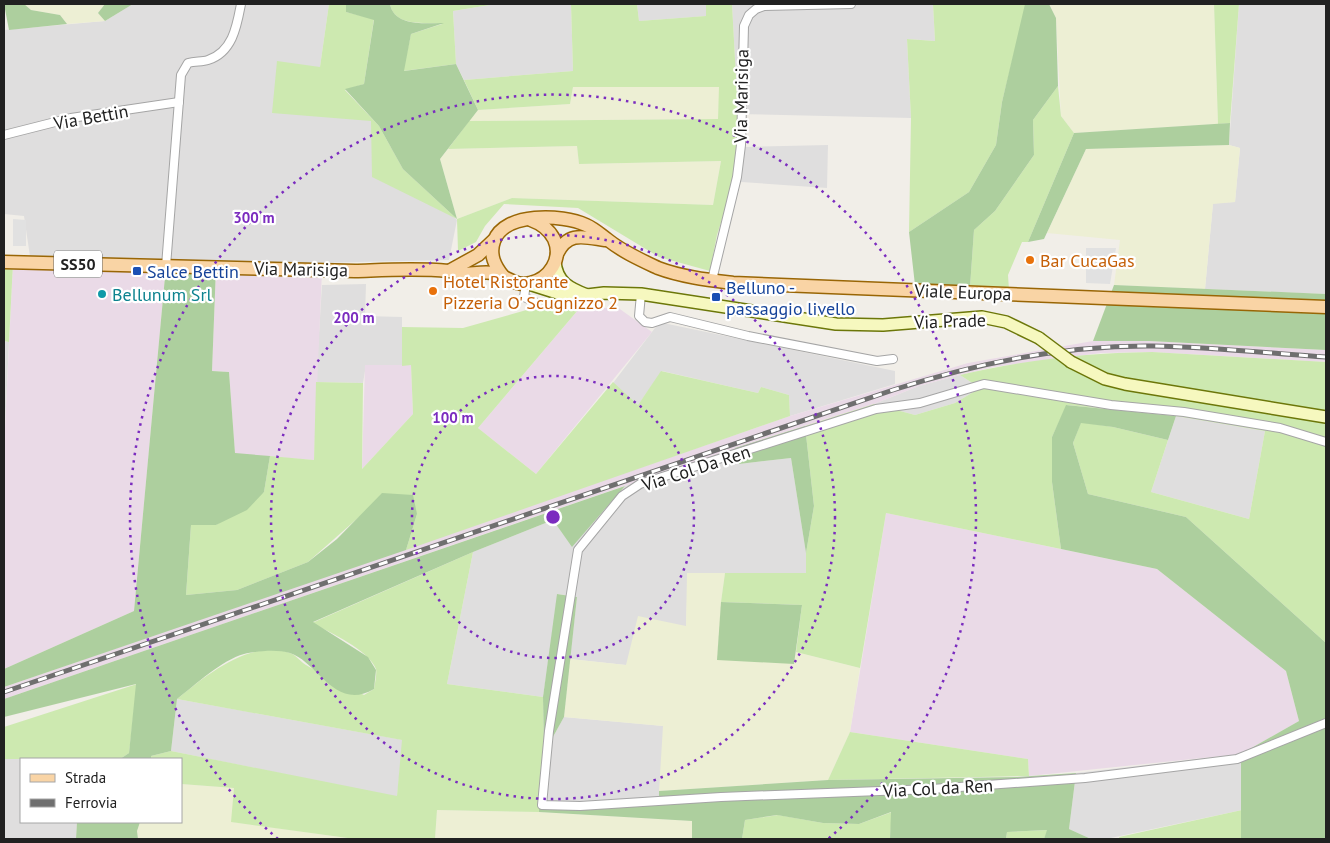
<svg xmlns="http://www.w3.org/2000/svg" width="1330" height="843" viewBox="0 0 1330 843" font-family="'PT Sans',sans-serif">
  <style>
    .residential { fill: #dfdede }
    .industrial { fill: #eadae7 }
    .farmland { fill: #edefd4 }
    .grass { fill: #cde9b0 }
    .forest { fill: #adcf9e }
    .parking { fill: #e1e1e1 }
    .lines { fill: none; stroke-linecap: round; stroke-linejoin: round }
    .minor-casing { stroke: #a5a5a5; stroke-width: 10 }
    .secondary-casing { stroke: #6c7709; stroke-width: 14 }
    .primary-casing { stroke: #996605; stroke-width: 15 }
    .minor { stroke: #fff; stroke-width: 8 }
    .secondary { stroke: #f6f8bf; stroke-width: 11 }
    .primary { stroke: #f9d4a5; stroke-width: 12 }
    .rail-casing { stroke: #6f6f6f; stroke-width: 5 }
    .rail { stroke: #fff; stroke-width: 3; stroke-dasharray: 9; stroke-linecap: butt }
    .secondary-bridge-casing { stroke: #6c7709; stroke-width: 14; stroke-linecap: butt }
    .secondary-bridge { stroke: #f6f8bf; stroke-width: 11 }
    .ring { fill: none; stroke: #7b2cbf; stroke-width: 2.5; stroke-dasharray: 2.5 5 }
    .food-dot { fill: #e8710a; stroke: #fff; stroke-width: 2 }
    .transit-dot { fill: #1a4fb4; stroke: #fff; stroke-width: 2 }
    .culture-dot { fill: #0f9aa8; stroke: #fff; stroke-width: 2 }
    .labels { text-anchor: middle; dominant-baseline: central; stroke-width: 4.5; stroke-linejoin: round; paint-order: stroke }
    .shield { fill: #fff; stroke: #646464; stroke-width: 1 }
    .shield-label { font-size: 16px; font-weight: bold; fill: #212121 }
    .street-label { font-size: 18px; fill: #212121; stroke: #fff }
    .food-label { font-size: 18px; fill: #c56008; stroke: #fff; text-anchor: start }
    .transit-label { font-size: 18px; fill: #164399; stroke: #fff; text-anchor: start }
    .culture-label { font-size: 18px; fill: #0d838f; stroke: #fff; text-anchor: start }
    .centre { fill: #7b2cbf; stroke: #fff; stroke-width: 2.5 }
    .ring-label { font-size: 15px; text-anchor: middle; font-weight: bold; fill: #7b2cbf; stroke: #fff; stroke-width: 4.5; stroke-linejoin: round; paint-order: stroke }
  </style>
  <rect width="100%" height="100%" fill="#f1eee8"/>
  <g class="residential">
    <polygon points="133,4 329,4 320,67 371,121 419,184 457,220 449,260 166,266 31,263 24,216 4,214 4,30 105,21"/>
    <polygon points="496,4 571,4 573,71 464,80 456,64 453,11"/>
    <polygon points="637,4 706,4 707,16 639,21"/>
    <polygon points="732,4 933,4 935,41 907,39 911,118 738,114"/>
    <polygon points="1239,4 1326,4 1326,294 1205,289 1213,203 1235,202 1240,148 1229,145"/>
    <polygon points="828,145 827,188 741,182 744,147"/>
    <polygon points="366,284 365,316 402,317 402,366 366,365 363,383 316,382 322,285"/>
    <polygon points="663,323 895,371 895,384 790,416 789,395 761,387 758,393 662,371 638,405 613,383 655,328"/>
    <polygon points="4,341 9,342 4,448"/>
    <polygon points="960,375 980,388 955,403 915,415 874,404 919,386"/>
    <polygon points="1176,416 1265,431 1249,519 1151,492"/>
    <polygon points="735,448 739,464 791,458 806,553 806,573 688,573 686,627 626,665 570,659 577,597 558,594 543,697 447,684 473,552 553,520 572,546 625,486"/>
    <polygon points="177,699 403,740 397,797 171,751"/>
    <polygon points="564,717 664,726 659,803 539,804 544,753"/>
    <polygon points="1241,754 1242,810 1106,839 1091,839 1069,829 1076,773"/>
    <polygon points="4,759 21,759 21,822 77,822 76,839 4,839"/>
  </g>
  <g class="industrial">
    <polygon points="13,263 166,266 134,611 4,669 4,448"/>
    <polygon points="216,267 322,270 314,460 235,454 229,372 212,371"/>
    <polygon points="617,307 652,332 536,474 478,428 578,310"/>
    <polygon points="1093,341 1149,341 1326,350 1326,362 1152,352 1101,353 994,367 960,375 919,386 874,404 735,448 4,699 4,687 790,416 968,363"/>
    <polygon points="365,365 411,365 413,414 362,469"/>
    <polygon points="886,513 1157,569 1286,671 1299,721 1241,754 1029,776 1028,759 850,732"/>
  </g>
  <g class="farmland">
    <polygon points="24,4 105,4 98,13 105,21 67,24 60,15 31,10"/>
    <polygon points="1049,4 1214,4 1218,124 1074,133 1061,116 1056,18"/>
    <polygon points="573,87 720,87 718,119 469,121 478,110 570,104"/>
    <polygon points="1229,145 1240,148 1235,202 1213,204 1205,289 1114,285 1120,240 1047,233 1086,149"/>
    <polygon points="577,146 579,164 721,161 713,205 512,198 457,219 440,159 448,149"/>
    <polygon points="687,573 725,573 721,602 794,664 796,652 860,668 850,732 828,780 659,791 663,726 564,717 570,659 626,665 638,616 686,626"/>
    <polygon points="181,784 235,788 232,822 355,839 138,839 137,831 140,822 181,822"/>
    <polygon points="437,810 539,812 693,821 692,839 435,839"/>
  </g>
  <g class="grass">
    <polygon points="329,4 346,4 346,12 374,19 364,84 345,90 379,126 403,169 457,219 512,198 713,205 721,161 579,164 577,146 448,149 469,121 718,119 719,87 573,87 570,104 478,110 464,80 573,71 571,4 637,4 639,21 706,16 706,4 732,4 738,114 734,182 717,235 710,271 659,257 578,208 504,204 485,226 476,242 458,251 457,219 372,177 371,121 272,113 277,61 320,67"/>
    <path d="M390,4H496L453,11L456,64L403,71L411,34L442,24C425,22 394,27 390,4Z"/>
    <polygon points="933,4 1026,5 1002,102 996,145 969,192 909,232 911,118 907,39 935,41"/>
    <polygon points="1214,4 1239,4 1230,123 1218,124"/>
    <polygon points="1058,86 1061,116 1074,133 1028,242 1022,242 1008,275 1009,290 970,287 974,230 995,211 1034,155 1033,120"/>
    <polygon points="4,262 13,263 9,342 4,341"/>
    <polygon points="537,307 578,310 478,428 536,474 613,382 638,405 661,371 758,393 761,387 789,395 790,416 406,550 417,514 359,517 308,562 237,590 186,595 191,525 216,525 264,492 270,456 314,460 316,382 363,383 362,469 413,414 411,365 402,366 402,327 463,328"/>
    <path d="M1152,352L1326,362V643L1186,517L1088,494L1073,443L1081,422L1113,427L1168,440L1151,492L1249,519L1265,431L1176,416L1067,405L1052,437V482L1061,549L886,513L860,668L796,652L802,605L721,602L725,573H806V553L814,506L805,426L874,404L915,415L955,403L980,388L960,375C1023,360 1086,353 1152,352Z"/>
    <path d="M473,552L447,684L543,697L544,753L539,812L437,810L435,839H355L231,822L234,788L181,784V759H151V756L171,751L397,796L402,740L177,699C205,676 251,638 290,653C296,655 301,662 306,665C324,676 345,685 364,695L374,689C375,683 377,674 376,669C369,650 329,632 312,623Z"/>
    <polygon points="137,684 129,753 120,759 4,759 4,727"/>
    <polygon points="850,732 1028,759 1029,776 828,780"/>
    <polygon points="1242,810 1241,839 1120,839 1119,837"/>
    <polygon points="892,812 890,839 742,839 745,820 778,815 823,823 859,824"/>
    <polygon points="1048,830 1044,839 1006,839 1007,832"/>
  </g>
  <g class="forest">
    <polygon points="4,4 24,4 31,10 60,15 67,24 9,30"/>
    <polygon points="105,4 133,4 105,21 98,13"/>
    <path d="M346,4H390C394,27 426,23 444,23L411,34L404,71L456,64L478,110L440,159L457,219L403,169L379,126L345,89L364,84L374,20L346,12Z"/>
    <polygon points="1025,4 1049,4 1056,18 1058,86 1033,120 1034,155 995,211 974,230 970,287 915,285 909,232 969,192 996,145 1002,102"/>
    <polygon points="1230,123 1229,145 1086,149 1044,239 1028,242 1074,133"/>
    <polygon points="166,266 216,267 212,371 229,372 235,453 270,456 264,492 247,510 216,525 191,525 186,595 237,590 308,562 337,539 382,493 413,495 417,514 406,550 4,687 4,669 134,611"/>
    <polygon points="1114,285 1326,294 1326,350 1149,341 1093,341"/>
    <polygon points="1066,405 1176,416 1168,440 1113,427 1081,423 1073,443 1088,494 1186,517 1326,643 1326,839 1241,839 1241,754 1299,721 1286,671 1157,569 1061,549 1052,482 1052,437"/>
    <polygon points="805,426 814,506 806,553 791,458 739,464 735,448"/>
    <path d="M625,486L572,547L553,520L473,552L313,622L368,657L376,670L374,689C335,712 318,662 290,653C277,649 257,651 244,654C222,660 195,685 177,699L171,751L151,756V759H120L129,753L136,684L4,717V699Z"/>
    <polygon points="557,594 577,597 564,717 544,753 543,697"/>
    <polygon points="721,602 802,605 794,664 717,660"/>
    <polygon points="1076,773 1069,829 1091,839 1044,839 1047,830 1007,832 1006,839 890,839 891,812 859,824 823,823 777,815 745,820 742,839 692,839 692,821 539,812 539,804 659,803 659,791 828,780 1017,777"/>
    <polygon points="77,822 140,822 137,831 138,839 76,839"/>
  </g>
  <g class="parking">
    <polygon points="13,219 26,220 26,246 13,246"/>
    <polygon points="1086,248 1116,248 1110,284 1086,283"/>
  </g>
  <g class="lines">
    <g class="minor-casing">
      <g id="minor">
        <polyline points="4,135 71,118 179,102"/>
        <path d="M166,266L181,75L188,63C195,61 202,62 208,60C233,52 237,25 241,4"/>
        <polyline points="712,280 737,177 741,145 744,26 749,15 756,9 764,6 851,4"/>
        <polyline points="526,284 524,297 535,302"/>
        <polyline points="641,294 639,316 645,322 652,323 670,317 748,336 877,361 893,359"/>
        <polyline points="1326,442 1280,428 1184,412 1111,405 984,384 920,403 876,409 640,484 622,496 578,550 549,731 542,805 580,806 721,797 932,789 1085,778 1237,759 1326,723"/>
      </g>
    </g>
    <g class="secondary-casing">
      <g id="secondary">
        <path d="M555,262C557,282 569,288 587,295"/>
        <polyline points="529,284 570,297 604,293 641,294 836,324 883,325 982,317 1006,322 1039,338"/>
        <polyline points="1071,362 1105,379 1125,384 1326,417"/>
      </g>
    </g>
    <g class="primary-casing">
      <g id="primary">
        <path d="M557,254C568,231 584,237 605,240"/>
        <path d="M4,262L355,271C386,270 417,268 448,271C453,271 458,273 463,274C473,274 483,271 494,273C506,276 516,287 530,283C549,279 563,259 554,239C549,229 542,224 531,220"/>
        <polyline points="449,271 478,255 494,240"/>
        <path d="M503,276C495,266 489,255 494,241C504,212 562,214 586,225C595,229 601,235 608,240C623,252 641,260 658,268C682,277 709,280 733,283L1326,307"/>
      </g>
    </g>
    <use href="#minor" class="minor"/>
    <use href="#secondary" class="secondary"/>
    <use href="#primary" class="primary"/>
    <g class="rail-casing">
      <path id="rail" d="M4,692L893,390C977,363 1064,345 1153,346C1210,347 1268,353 1326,357"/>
    </g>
    <use href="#rail" class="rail"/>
    <g class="secondary-bridge-casing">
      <polyline id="secondary-bridge" points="1039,338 1071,362"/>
    </g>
    <use href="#secondary-bridge" class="secondary-bridge"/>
  </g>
  <g class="ring">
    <circle cx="553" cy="517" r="141"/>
    <circle cx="553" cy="517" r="282"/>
    <path d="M278 839A423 423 0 1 1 828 839"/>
  </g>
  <g class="food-dot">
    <circle cx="1030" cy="260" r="5"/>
    <circle cx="433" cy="291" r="5"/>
  </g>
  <g class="transit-dot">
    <rect x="132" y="266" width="10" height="10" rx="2.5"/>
    <rect x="711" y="292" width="10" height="10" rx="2.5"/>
  </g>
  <circle class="culture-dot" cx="102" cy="294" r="5"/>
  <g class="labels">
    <rect class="shield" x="54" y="250.5" width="48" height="27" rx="4"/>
    <g class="shield-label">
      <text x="78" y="264">SS50</text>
    </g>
    <g class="street-label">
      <text transform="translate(741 96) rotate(-89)">Via Marisiga</text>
      <text transform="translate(91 117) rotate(-10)">Via Bettin</text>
      <text transform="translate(301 269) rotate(1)">Via Marisiga</text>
      <text transform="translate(963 292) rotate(2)">Viale Europa</text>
      <text transform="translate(950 321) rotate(-2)">Via Prade</text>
      <text transform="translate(696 468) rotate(-18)">Via Col Da Ren</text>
      <text transform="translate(938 788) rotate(-3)">Via Col da Ren</text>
    </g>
    <g class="food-label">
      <text x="1040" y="260">Bar CucaGas</text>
      <text x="443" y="281">Hotel Ristorante<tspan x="443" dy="21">Pizzeria O' Scugnizzo 2</tspan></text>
    </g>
    <g class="transit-label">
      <text x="147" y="271">Salce Bettin</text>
      <text x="726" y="287">Belluno -<tspan x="726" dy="21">passaggio livello</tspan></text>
    </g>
    <g class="culture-label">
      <text x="112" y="294">Bellunum Srl</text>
    </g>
  </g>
  <circle cx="553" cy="517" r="8" class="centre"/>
  <g class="ring-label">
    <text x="254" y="223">300 m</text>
    <text x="354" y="323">200 m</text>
    <text x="453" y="423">100 m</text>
  </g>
  <rect width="1330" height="843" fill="none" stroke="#212121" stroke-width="10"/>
  <rect x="20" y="758" width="162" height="65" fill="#ffffff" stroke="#a6a6a6"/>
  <rect x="30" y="774" width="25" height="8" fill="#f9d4a5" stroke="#a6a6a6"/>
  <text x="65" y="783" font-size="15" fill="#212121">Strada</text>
  <rect x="30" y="799" width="25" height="8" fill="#6f6f6f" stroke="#a6a6a6"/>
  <text x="65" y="808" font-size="15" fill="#212121">Ferrovia</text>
</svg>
